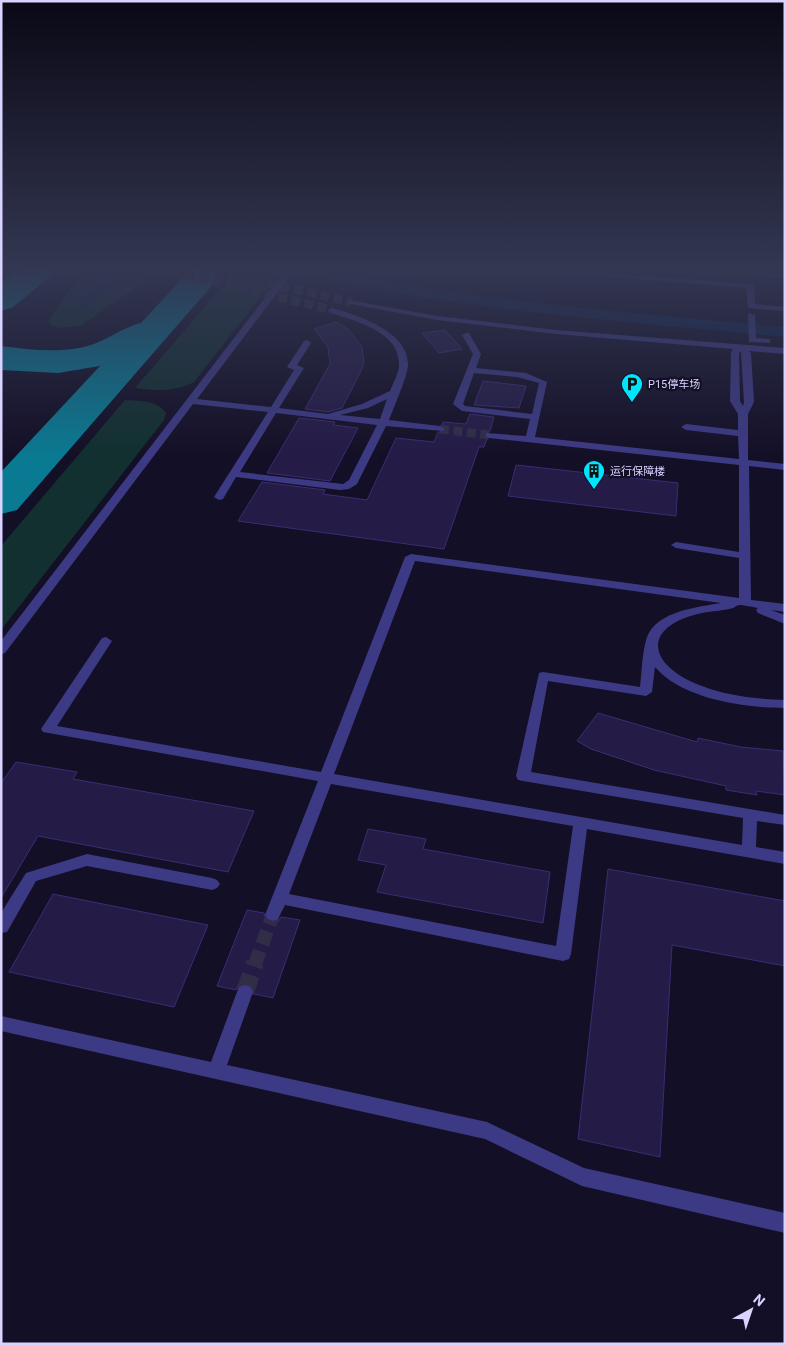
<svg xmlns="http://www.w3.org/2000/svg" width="786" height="1345" viewBox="0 0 786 1345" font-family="Roboto,'Noto Sans SC',sans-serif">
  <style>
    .green { fill: #12302f }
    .water { fill: #0c2248 }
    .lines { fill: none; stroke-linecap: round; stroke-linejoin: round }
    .taxiway { fill: #0a7a92; fill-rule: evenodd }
    .building { fill: #241b47; stroke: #3b2d73 }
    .minor-tunnel-far2 { stroke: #312d47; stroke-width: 9; stroke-dasharray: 9 4.5; stroke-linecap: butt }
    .minor-tunnel-far1 { stroke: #312d47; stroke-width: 14; stroke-dasharray: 14 7; stroke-linecap: butt }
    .minor-tunnel { stroke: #312d47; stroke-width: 18; stroke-dasharray: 18 9; stroke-linecap: butt }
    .minor { fill: #3d3a85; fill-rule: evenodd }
    .labels { text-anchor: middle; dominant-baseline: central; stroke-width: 4.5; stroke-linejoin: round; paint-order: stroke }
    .far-poi-label { font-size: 11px; fill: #d9d4ff; stroke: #130f26; text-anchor: start }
  </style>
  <rect width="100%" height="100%" fill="#130f26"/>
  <g class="green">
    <polygon points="85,268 164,268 80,326 59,328 51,325 48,321 51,317"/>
    <path d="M238,268H283L194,382C174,392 156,391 135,388Z"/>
    <path d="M125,400C140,401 157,400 166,413L164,420L1,630V546Z"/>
  </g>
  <g class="water">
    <polygon points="116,268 131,268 103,294 99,294 77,314 72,314 86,300 71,301 87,295"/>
    <path d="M335,272C483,302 634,313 785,327V337C632,322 479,312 329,280Z"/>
  </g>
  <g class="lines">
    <g class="taxiway">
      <polygon points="20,268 57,268 52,275 13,307 1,311 1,282"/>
      <path d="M192,268H227L17,510L1,514V472L100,366L58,373L1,370V346C32,350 65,354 94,344C110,338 124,327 141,323Z"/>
    </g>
  </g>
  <g class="building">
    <polygon points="336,322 349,330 362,347 364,362 362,369 342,408 328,412 305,409 330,364 328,347 314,329"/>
    <polygon points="445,330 462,349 439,353 422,333"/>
    <polygon points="483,381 526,386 519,408 474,405"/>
    <polygon points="470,414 494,417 490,431 484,433 484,438 487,439 484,447 479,447 444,549 238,521 262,482 325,490 323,494 367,500 396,438 434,442 438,432 443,433 446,430 446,427 442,425 443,422 466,424"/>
    <polygon points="299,418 335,422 333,425 358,428 330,481 267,473"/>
    <polygon points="516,465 678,483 676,516 508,496"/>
    <polygon points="598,713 697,742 698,738 741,747 783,751 785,795 756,791 757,795 726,790 726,786 654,770 591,749 577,741"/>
    <polygon points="16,762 77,772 73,779 254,811 228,872 38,836 1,898 1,783"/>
    <polygon points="368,829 426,839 423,849 550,872 543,923 377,892 386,865 358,860"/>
    <polygon points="608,869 785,901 785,966 672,945 660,1157 578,1139"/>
    <polygon points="53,894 208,925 174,1007 9,972"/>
    <polygon points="247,910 264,913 266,920 272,923 279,921 281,917 300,920 273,998 254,994 253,986 246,983 238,985 236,990 217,986"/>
  </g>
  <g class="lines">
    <g class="minor-tunnel-far2">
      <polyline points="160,268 332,310"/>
      <polyline points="202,268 351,302"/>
      <polyline points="440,429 489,435"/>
    </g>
    <polyline class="minor-tunnel-far1" points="255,964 273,915"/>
    <polyline class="minor-tunnel" points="245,992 255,963"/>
    <g class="minor">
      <path d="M288,268H296L197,399L271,407L294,370L287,367L304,341L307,340L311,343L297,365L304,368L279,408L328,414L362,404L390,391C393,383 399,373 399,365C400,331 354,321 329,312L328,310L332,308C358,315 409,332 408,365C408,375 393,409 389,420L440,426L445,429L443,431L386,426L357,484L349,489L340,490L236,477L223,499L219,500L214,497L268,412L193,404L5,653L1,654V641ZM387,399L380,419L340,415L368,408ZM276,413L377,425L349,480L343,484L240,472Z"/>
      <polygon points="521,268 549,268 750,284 754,286 755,304 785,307 785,311 748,308 746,288 525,270"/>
      <polygon points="761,268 768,268 769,273 785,274 785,278 762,277"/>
      <path d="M348,300L437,316L556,330L785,348V354L749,351L751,353L754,402L748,414V460L785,464V470L749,466L751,600L785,604V612L771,610L785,615V624L758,613L756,610L758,608C752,607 744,605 739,605C737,605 734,608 733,608C723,611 712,611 702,613C639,627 648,666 702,686C728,696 757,699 785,700V708C745,708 682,699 655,667L652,692L646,696L548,681L531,772L785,815V825L757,821L756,847L785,852V864L587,829L571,954L569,959L563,961L285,905L278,919L273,921L268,919L265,915L318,781L43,732L41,729L43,726L102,638L106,637L112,641L57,726L321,772L405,557L411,554L739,598V558L676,548L671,545L676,542L739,552V465L489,438L486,437V433L526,436L530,419L462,411L453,404L473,354L462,335L466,333H469L481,354L476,368L526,373L547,382L535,437L739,459L738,436L686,430L681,427L686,424L738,430V414L730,401L731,352L733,349L556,334L437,320L351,304L347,302ZM741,351L744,402L743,406L740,401L739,353ZM474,373L517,377L539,383L532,414L465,406L463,404ZM415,561L721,603C698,607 657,611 647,637C642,652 642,671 640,687L543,672L539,673L516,776L518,780L523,781L743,818L742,845L334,774ZM331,784L573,826L556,946L289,894Z"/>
      <polygon points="748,313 755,315 756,338 770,339 770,343 749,342"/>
      <polygon points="87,854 212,878 217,880 220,884 217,888 212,890 87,866 36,881 7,932 1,933 1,913 26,873"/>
      <polygon points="245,985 251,987 253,992 227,1065 487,1122 584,1168 785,1213 785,1233 582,1186 485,1139 1,1031 1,1016 211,1062 237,992 239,987"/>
    </g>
  </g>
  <linearGradient id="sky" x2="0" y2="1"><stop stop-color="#0a0815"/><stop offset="0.59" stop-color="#333752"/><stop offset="1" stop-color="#333752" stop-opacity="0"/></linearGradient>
  <rect width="786" height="456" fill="url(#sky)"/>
  <defs>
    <g id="parking-pin" transform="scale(1.125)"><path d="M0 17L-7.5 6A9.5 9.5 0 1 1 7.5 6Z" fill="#00e5ff" stroke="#130f26"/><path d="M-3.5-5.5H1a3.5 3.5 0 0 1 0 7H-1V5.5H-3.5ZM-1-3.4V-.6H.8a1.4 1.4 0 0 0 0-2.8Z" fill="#111"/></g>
    <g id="building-pin" transform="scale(1.125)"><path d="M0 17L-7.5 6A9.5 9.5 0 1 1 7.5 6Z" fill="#00e5ff" stroke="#130f26"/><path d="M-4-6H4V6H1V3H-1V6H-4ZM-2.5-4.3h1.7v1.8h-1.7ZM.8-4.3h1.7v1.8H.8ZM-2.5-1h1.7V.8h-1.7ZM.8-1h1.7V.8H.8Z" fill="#111"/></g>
  </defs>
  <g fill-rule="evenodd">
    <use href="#parking-pin" x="632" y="384"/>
    <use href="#building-pin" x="594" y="471"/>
  </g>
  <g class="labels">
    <g class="far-poi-label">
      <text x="648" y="384">P15停车场</text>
      <text x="610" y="471">运行保障楼</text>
    </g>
  </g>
  <rect width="786" height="1345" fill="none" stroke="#d9d4ff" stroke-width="5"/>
  <g transform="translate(751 1310) rotate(40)" stroke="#130f26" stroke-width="4" paint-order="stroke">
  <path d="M0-4L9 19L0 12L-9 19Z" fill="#d9d4ff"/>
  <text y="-8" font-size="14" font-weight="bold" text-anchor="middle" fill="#d9d4ff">N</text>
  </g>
</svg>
